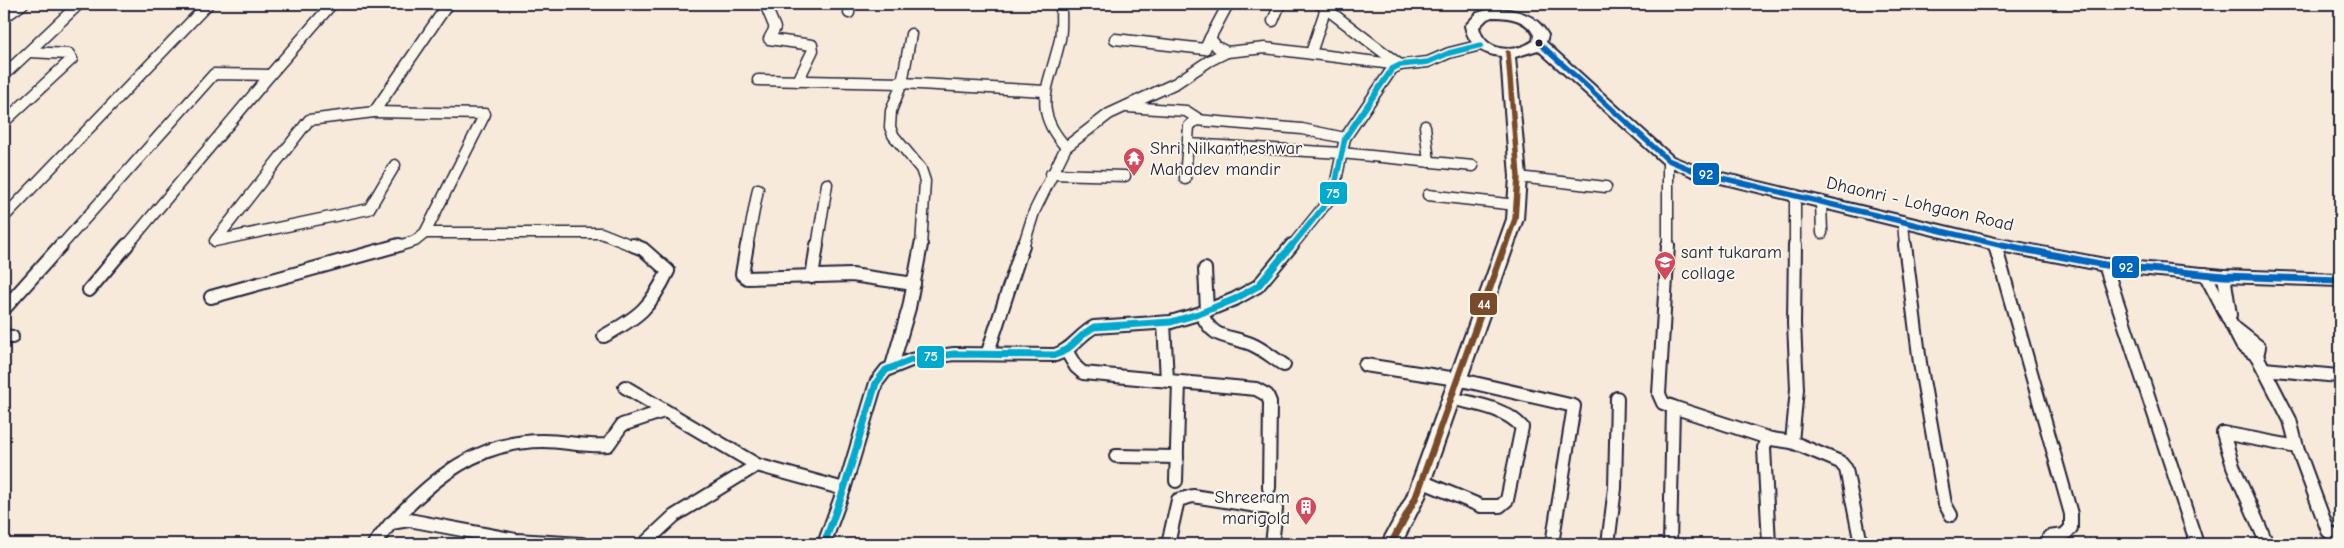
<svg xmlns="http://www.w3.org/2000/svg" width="2344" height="548" viewBox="0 0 2344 548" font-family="'Comic Neue',sans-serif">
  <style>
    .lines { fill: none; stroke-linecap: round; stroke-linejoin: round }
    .street-far1-casing { stroke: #22223b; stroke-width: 13 }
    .street-casing { stroke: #22223b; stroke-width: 16 }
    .secondary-casing { stroke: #22223b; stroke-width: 4 }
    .street-far1 { stroke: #fbf7ec; stroke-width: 10 }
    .street { stroke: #fbf7ec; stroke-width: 12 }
    .secondary { fill: #fbf7ec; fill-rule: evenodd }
    .bus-1-far1-casing { stroke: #fbf7ec; stroke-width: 9 }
    .bus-1-casing { stroke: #fbf7ec; stroke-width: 11 }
    .bus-2-far1-casing { stroke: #fbf7ec; stroke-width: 9 }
    .bus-2-casing { stroke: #fbf7ec; stroke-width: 11 }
    .bus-3-far1-casing { stroke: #fbf7ec; stroke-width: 9 }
    .bus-3-casing { stroke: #fbf7ec; stroke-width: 11 }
    .bus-1-far1 { stroke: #0065bd; stroke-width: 5.5 }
    .bus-1 { stroke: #0065bd; stroke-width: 7 }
    .bus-2-far1 { stroke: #00a9ce; stroke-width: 5.5 }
    .bus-2 { stroke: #00a9ce; stroke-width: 7 }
    .bus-3-far1 { stroke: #7a4b2a; stroke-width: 5.5 }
    .bus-3 { stroke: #7a4b2a; stroke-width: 7 }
    .bus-dot { fill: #22223b; stroke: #fbf7ec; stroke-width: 2 }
    .labels { text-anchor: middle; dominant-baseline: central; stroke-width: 4; stroke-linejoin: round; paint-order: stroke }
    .poi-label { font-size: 18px; fill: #22223b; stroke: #fbf7ec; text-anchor: start }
    .street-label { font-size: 18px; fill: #22223b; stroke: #fbf7ec }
    .line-badge { stroke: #fbf7ec; stroke-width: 2 }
    .badge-label { font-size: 14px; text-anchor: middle; font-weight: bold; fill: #fff }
  </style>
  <rect width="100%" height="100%" fill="#f7eadb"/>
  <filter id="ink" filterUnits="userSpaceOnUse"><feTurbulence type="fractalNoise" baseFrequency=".02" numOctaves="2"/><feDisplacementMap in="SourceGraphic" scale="10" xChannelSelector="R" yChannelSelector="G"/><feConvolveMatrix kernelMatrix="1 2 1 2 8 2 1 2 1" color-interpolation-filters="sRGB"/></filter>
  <g filter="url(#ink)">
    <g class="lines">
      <g class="street-far1-casing">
        <g id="street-far1">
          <polyline points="765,4 775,28 769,39 812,45 813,50 798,81"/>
          <path d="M1061,4C1061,16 1062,28 1060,39C1051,84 1029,107 1066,147"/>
          <polyline points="1320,4 1400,65"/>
          <polyline points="849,13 850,4"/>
          <polyline points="6,16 23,4"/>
          <polyline points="1273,21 1280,4"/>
          <polyline points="911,34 902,83 891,111 890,127 893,135 921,169 925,181 921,247"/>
          <polyline points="1115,39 1205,49 1210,38"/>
          <polyline points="1227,52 1217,47 1210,38 1228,4"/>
          <polyline points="1311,53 1326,8"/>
          <polyline points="4,75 79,4"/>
          <polyline points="758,80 902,83 1044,91"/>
          <polyline points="1127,107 1186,111 1200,120"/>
          <polyline points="374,112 309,120 215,241 369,209 395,165"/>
          <polyline points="4,122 72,59 69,54 29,52"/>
          <polyline points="1425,126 1429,162"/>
          <polyline points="1188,144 1341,153 1473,166"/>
          <polyline points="1051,174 1125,176"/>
          <polyline points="1518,177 1606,187"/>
          <polyline points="1185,179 1189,126 1196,120 1302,129 1345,138"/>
          <polyline points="1428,195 1516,205"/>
          <polyline points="1821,201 1822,233"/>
          <polyline points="4,217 208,4"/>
          <polyline points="1903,221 1905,247"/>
          <polyline points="425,233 601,233 636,247"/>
          <polyline points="1995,244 1996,247"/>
          <polyline points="60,247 214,74 270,75 332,4"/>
          <polyline points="126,247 270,75"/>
          <polyline points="395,247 415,241 425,233 485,114 374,112 448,4"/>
          <polyline points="747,247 758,189"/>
          <polyline points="817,247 827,184"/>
          <polyline points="1023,247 1034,212 1066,147 1109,114 1176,83 1209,61 1227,52 1265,48 1400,65"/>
          <polyline points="1291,247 1333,195 1345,138 1392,69 1400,65 1428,62 1449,53 1481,45"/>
          <polyline points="1668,247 1668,160"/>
          <polyline points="1795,247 1795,195"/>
        </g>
      </g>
      <g class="street-casing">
        <g id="street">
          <polyline points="747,245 742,274 747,278 852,275 914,284"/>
          <polyline points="1668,245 1659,394 1663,403 1673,407 1670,544"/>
          <polyline points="1795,245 1794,323 1797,389 1792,442 1840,462 1846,469 1861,544"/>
          <polyline points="1905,245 1920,363 1945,504 1951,515"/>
          <polyline points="1995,245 2071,514 2071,528 2064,535 2049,537"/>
          <polyline points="2105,265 2197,544"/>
          <polyline points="1205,269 1207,311"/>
          <polyline points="2205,274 2242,345 2257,356 2290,420 2297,447 2328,531 2340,540"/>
          <polyline points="2224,276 2230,315"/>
          <polyline points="812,277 817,245"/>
          <polyline points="89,290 127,245"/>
          <polyline points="211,297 399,245"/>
          <polyline points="4,309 61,245"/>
          <path d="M1201,313C1214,341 1226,334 1251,344C1263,349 1273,358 1284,365"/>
          <polyline points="1164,323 1167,380"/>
          <polyline points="2236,329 2259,347 2257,356"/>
          <polyline points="4,336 12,337"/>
          <path d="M604,336C640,316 650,308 668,271L643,249L633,245"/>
          <polyline points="988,352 1023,245"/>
          <polyline points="1067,352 1076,367 1083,373 1256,389 1267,395 1270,402 1269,488"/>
          <polyline points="1365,365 1457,379 1574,406 1552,544"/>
          <polyline points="892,366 909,308 921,245"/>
          <polyline points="2264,369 2338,376 2340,380"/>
          <polyline points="625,387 757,465 844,489"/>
          <polyline points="1673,407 1771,439"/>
          <polyline points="1116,456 1177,457"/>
          <polyline points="1176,481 1179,382"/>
          <path d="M1421,481L1481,506H1500L1507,500L1522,427C1504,407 1475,404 1450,398"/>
          <path d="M393,522C434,477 479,441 543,441C565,441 586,447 608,445L622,425L664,411"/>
          <polyline points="374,544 391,523 409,520 516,540 582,544"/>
          <polyline points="644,544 674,516 757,465"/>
          <path d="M824,544L844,489L876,383L886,370L911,360L954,354L1055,355C1072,350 1079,335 1094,327L1171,322L1201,313L1235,299L1258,286L1292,245"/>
          <polyline points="1168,544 1178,500 1193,496 1276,509 1272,544"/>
          <polyline points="1608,544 1615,488 1617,398"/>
          <polyline points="1769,544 1764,448 1766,441 1771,439 1792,442"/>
          <polyline points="2267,544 2233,466 2223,433 2297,447"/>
        </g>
      </g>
      <g class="secondary-casing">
        <path id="secondary" d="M1491,9C1515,9 1536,13 1548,35L1546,42L1673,157L1701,168L1995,238L2105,259L2224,270L2340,274V286L2224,282L2105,271L1995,250L1692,176L1663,163L1538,50L1515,57L1526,177L1523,219L1425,497L1401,544H1381L1407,496L1507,219L1510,177L1501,56C1482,54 1469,46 1465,26L1477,13ZM1492,17C1509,17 1526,19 1534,35L1533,41C1514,54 1484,52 1479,27L1487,19Z"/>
      </g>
      <use href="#street-far1" class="street-far1"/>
      <use href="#street" class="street"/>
      <use href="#secondary" class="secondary"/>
      <g class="bus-1-far1-casing">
        <polyline id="bus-1-far1" points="1539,43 1668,160 1697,172 2008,247"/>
      </g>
      <g class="bus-1-casing">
        <polyline id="bus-1" points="2002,245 2105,265 2224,276 2340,280"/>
      </g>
      <g class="bus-2-far1-casing">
        <polyline id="bus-2-far1" points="1291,247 1333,195 1345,138 1392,69 1400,65 1428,62 1449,53 1481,45"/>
      </g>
      <g class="bus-2-casing">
        <path id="bus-2" d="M824,544L844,489L876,383L886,370L911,360L954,354L1055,355C1072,350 1079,335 1094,327L1171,322L1201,313L1235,299L1258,286L1292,245"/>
      </g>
      <g class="bus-3-far1-casing">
        <polyline id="bus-3-far1" points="1505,247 1515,219 1518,177 1508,53"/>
      </g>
      <g class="bus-3-casing">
        <polyline id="bus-3" points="1391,544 1416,497 1505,245"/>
      </g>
      <use href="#bus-1-far1" class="bus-1-far1"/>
      <use href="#bus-1" class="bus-1"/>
      <use href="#bus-2-far1" class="bus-2-far1"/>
      <use href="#bus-2" class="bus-2"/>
      <use href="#bus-3-far1" class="bus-3-far1"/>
      <use href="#bus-3" class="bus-3"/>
    </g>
  </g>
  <defs>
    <g id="temple-pin" transform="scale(1.125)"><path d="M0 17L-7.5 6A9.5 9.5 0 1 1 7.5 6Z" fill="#d1495b" stroke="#fbf7ec"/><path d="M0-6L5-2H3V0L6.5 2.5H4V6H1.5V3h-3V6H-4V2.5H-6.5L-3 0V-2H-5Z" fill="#fff"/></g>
    <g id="university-pin" transform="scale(1.125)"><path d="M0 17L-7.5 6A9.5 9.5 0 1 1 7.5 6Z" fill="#d1495b" stroke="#fbf7ec"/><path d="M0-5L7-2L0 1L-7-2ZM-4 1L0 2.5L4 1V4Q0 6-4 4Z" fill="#fff"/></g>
    <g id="building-pin" transform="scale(1.125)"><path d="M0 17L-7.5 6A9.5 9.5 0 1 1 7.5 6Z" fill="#d1495b" stroke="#fbf7ec"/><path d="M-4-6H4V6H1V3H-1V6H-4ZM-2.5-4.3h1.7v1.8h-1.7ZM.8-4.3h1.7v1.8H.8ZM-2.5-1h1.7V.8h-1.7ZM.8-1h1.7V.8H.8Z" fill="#fff"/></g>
  </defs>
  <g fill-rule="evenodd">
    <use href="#temple-pin" x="1134" y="158"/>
    <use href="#university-pin" x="1665" y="262"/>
    <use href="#building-pin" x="1306" y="507"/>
  </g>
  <circle class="bus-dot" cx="1539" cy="43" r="4.5"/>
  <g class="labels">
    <g class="poi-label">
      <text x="1150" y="148">Shri Nilkantheshwar<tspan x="1150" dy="21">Mahadev mandir</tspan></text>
      <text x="1681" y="252">sant tukaram<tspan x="1681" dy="21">collage</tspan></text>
      <text x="1290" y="497" text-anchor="end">Shreeram<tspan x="1290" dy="21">marigold</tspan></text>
    </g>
    <g class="street-label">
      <text transform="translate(1920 204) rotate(13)">Dhaonri - Lohgaon Road</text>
    </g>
  </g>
  <g class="line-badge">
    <rect x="1692" y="162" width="28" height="24" rx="5" fill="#0065bd"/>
    <rect x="1319" y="181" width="29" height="24" rx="5" fill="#00a9ce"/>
    <rect x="2111" y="255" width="29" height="24" rx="5" fill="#0065bd"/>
    <rect x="1469" y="292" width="29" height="24" rx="5" fill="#7a4b2a"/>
    <rect x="916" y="345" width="29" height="24" rx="5" fill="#00a9ce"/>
  </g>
  <g class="badge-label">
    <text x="1706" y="179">92</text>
    <text x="1333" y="198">75</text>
    <text x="2126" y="272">92</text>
    <text x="1484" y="309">44</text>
    <text x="931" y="361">75</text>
  </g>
  <rect width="2344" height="548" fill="none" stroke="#fbf7ec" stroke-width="20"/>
  <rect x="10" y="10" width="2324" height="528" fill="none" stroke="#22223b" stroke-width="2" filter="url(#ink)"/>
</svg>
